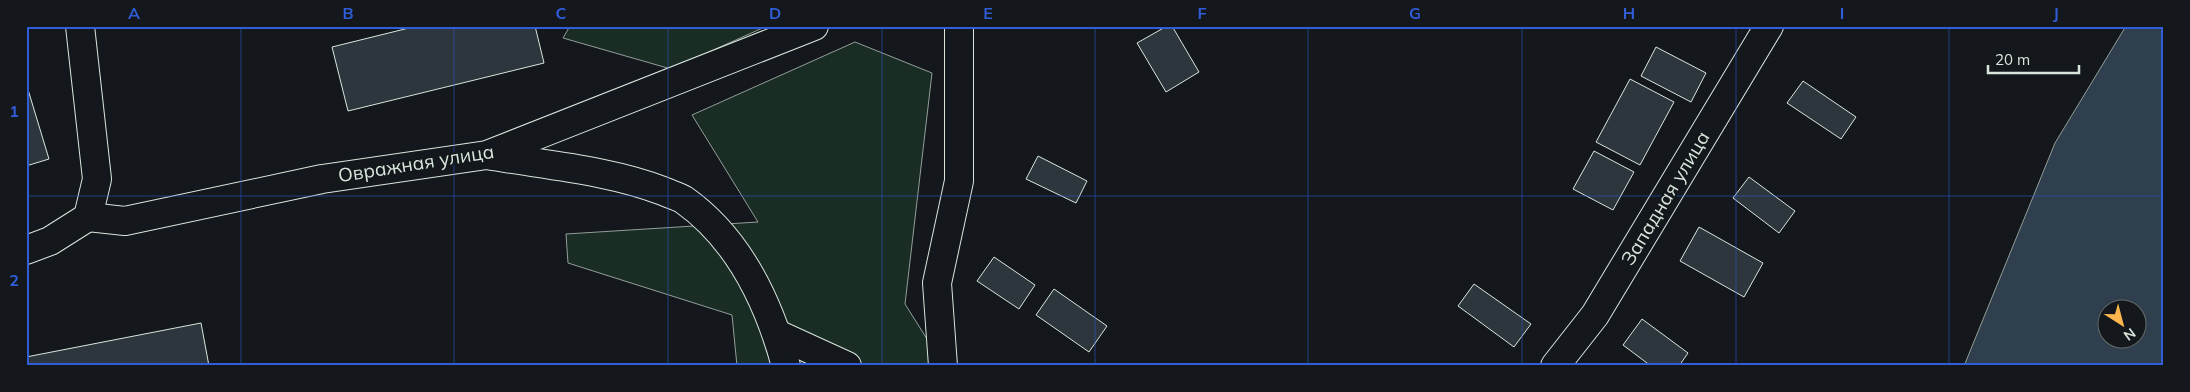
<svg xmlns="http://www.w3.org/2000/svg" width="2190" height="392" viewBox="0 0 2190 392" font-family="Mulish,sans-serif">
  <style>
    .green { fill: #1a2d24; stroke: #939e99 }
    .water { fill: #2f3f4d; stroke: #939e99; fill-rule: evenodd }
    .building { fill: #2c363c; stroke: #d8e6dc }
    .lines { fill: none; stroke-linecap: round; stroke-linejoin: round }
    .minor-casing { stroke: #d8e6dc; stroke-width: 30 }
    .minor { stroke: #14181c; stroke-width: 28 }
    .grid { fill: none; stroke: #305dd8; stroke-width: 1; stroke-opacity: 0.55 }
    .labels { text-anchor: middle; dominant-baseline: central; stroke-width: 4; stroke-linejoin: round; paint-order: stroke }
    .street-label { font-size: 19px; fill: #d8e6dc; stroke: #14181c }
    .neatline { fill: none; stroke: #305dd8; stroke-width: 2 }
    .grid-label { font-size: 16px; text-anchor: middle; font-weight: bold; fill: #305dd8 }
  </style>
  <rect width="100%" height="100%" fill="#14181c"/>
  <g class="green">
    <polygon points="570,26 767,26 671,69 563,38"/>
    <polygon points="855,42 932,73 905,304 944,366 737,366 732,315 568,263 566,234 758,222 692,115"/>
  </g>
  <path class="water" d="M2126,26H2164V366H1964L2055,143ZM2108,310H2138V340H2108Z"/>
  <g class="building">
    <polygon points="417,26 535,26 544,63 348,111 332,47"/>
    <polygon points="1167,26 1172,26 1199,72 1166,92 1137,43"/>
    <polygon points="1656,47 1706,73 1691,102 1641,76"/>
    <polygon points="1630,79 1674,102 1640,165 1596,142"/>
    <polygon points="1803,81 1856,117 1841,139 1787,103"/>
    <polygon points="26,83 49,159 26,166"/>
    <polygon points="1594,151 1634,172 1613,210 1573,189"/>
    <polygon points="1038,156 1087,181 1076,203 1026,179"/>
    <polygon points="1749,177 1795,211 1779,233 1733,198"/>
    <polygon points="1699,227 1763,263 1744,297 1680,261"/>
    <polygon points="994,257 1035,285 1019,309 977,281"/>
    <polygon points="1474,284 1531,324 1514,347 1458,306"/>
    <polygon points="1054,289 1107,326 1089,352 1036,315"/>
    <polygon points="1642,319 1688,353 1679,366 1651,366 1623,345"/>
    <polygon points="201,323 209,366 26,366 26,357"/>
  </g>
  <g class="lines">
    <g class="minor-casing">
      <g id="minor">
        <polyline points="80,26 97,179 88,217"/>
        <path d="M487,155C544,165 609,170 663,191C669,194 678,196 684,200C739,239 769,303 786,366"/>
        <polyline points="88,217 125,221 322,179 487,155 814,26"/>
        <polyline points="26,250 50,241 88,217"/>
        <polyline points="777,334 847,366"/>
        <polyline points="943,366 937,283 959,181 959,26"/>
        <polyline points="1555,366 1595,315 1769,26"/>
      </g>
    </g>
    <use href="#minor" class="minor"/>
  </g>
  <path class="grid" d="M241,26V366M454,26V366M668,26V366M882,26V366M1095,26V366M1308,26V366M1522,26V366M1736,26V366M1949,26V366M26,196H2164"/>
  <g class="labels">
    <g class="street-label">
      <text transform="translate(416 163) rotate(-9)">Овражная улица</text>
      <text transform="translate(1665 198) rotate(-59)">Западная улица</text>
    </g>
  </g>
  <rect width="2190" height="392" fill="none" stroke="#14181c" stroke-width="55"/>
  <g transform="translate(2122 324) rotate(144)"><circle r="24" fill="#14181c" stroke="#626a69"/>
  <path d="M0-4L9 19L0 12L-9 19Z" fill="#ffb74d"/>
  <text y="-8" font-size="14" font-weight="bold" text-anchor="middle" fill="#d8e6dc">N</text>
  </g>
  <path d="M1988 65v8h91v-8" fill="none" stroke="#d8e6dc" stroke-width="2.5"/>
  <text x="1995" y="65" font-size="15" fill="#d8e6dc" stroke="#14181c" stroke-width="4" paint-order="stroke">20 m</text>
  <rect x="28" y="28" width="2134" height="336" class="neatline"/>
  <g class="grid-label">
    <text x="134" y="19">A</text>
    <text x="348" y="19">B</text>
    <text x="561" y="19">C</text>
    <text x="775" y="19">D</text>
    <text x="988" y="19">E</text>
    <text x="1202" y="19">F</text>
    <text x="1415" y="19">G</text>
    <text x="1629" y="19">H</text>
    <text x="1842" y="19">I</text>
    <text x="2056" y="19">J</text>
    <text x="14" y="117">1</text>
    <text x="14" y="286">2</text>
  </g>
</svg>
